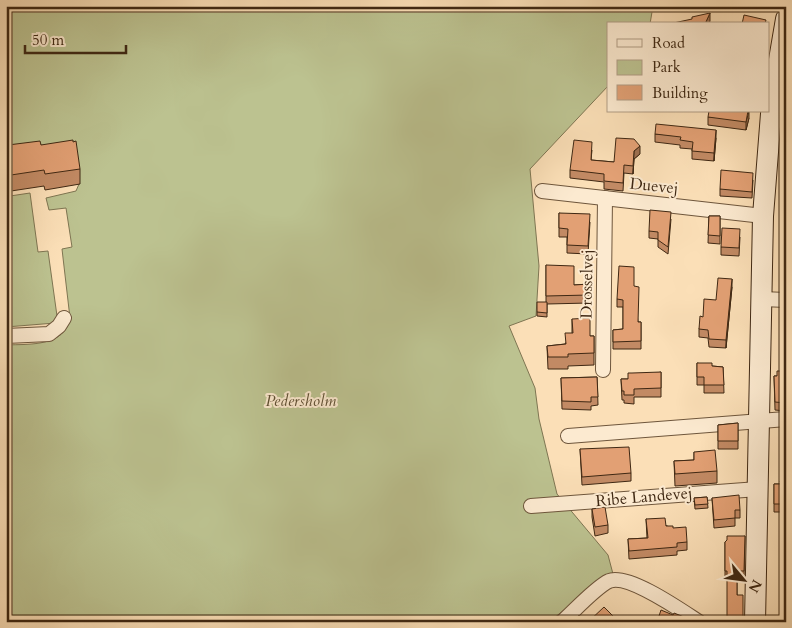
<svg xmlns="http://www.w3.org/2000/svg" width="792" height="628" viewBox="0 0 792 628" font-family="Cardo,serif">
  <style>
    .green { fill: #bcc290; stroke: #7e7552 }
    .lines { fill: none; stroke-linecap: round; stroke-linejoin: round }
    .street-casing { stroke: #6e563c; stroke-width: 16 }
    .secondary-casing { stroke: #3f2813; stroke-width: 22 }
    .street { stroke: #fcead0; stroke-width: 14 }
    .secondary { stroke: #fcead0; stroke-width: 20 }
    .wall { fill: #c28a64; stroke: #3f2813 }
    .shaded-wall { fill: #9e7051; stroke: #3f2813 }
    .building { fill: #e2a074; stroke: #3f2813 }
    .labels { text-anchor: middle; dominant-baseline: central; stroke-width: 4; stroke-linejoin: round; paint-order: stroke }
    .street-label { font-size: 16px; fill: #3f2813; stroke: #fcead0 }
    .park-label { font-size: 16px; font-style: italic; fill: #5e4e32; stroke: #fcead0 }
  </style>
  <rect width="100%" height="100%" fill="#fbdfb7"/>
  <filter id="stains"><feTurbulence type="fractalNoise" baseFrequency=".004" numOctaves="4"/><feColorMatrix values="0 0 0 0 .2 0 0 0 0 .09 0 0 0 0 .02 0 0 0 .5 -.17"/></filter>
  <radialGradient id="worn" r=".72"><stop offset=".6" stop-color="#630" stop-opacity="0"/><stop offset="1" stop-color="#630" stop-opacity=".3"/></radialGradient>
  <g class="green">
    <path d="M6,6H653L650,24H608V86L530,169L539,266L536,316L509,326L535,388L539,419L557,494L608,555L613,574L604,578L549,622H6V345C29,344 65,347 70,318L62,249L72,247L66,208L49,210L46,198L76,191L79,184L6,158Z"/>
    <polygon points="6,193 10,193 10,196 30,193 38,252 48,251 57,316 55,323 6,327"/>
  </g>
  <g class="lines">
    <g class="street-casing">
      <g id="street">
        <polyline points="542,191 763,216"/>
        <polyline points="762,299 786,300"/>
        <polyline points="6,336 49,334 59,326 64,318"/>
        <polyline points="603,370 605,198"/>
        <polyline points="568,436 786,419"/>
        <polyline points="531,506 758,489"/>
        <path d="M562,622C574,611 596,587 609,581C628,573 682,611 699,622"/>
      </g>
    </g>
    <g class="secondary-casing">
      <polyline id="secondary" points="755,622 763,216 772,101 786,19"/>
    </g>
    <use href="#street" class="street"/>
    <use href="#secondary" class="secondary"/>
  </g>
  <g class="wall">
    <polygon points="708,117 749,118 746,130 708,125"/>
    <polygon points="655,134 716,138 714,161 692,159 692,149 680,148 680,145 655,142"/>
    <polygon points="6,142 8,145 41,145 80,169 80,184 45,190 44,186 11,191 10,186 6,187"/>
    <polygon points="592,150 591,160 614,162 640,154 634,159 633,174 624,173 623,191 604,189 604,182 570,178 570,170"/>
    <polygon points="753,180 752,198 720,196 720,189"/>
    <polygon points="559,213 590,222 588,254 567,253 567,237 559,237"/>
    <polygon points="709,216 720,216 720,244 708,243"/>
    <polygon points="671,219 668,254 658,247 658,239 649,238 649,231"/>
    <polygon points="740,237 739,256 721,255 721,247"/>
    <polygon points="546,265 574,285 589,284 589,303 547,304 547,317 537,316 537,312 546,302"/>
    <polygon points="634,286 638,322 641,322 641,349 613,349 613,330 623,329 623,307 617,307 617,299"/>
    <polygon points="732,287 726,348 709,347 708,338 699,337 699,329 703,317 716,300"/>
    <polygon points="572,319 590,336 594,336 594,365 568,366 568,369 548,369 547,346 565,344 572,333"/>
    <polygon points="697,363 712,366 723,367 724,393 704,393 704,385 697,385"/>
    <polygon points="786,371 786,411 775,410 774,376 777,376"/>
    <polygon points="661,372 661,397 634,397 634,404 624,403 624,400 622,400 621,379 628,379"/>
    <polygon points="597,377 598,405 591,406 591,410 562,409 561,378"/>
    <polygon points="738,423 738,449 718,449 718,425"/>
    <polygon points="580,449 631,473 631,481 582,485"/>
    <polygon points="694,452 717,471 717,483 675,486 674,461 694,460"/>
    <polygon points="786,481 786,512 774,512 774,484 781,484"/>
    <polygon points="707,497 708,508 695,509 694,498"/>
    <polygon points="712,498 740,510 740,518 735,518 735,526 714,528"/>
    <polygon points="592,509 608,525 608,533 595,536 592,517"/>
    <polygon points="646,519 673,528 687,542 687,550 677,551 677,555 629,559 628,539 647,538"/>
    <polygon points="745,536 744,578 737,578 737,595 727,578 725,578 725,542"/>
  </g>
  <g class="shaded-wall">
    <polygon points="710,13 710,21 709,24 705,24"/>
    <polygon points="749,111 749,118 746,130 746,122"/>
    <polygon points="716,130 716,138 714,161 714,153"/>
    <polygon points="640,146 640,154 634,159 633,174 634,151"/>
    <polygon points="732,279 732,287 726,348 726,340"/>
  </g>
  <g class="building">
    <polygon points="710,13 705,24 669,24 692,19 692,17"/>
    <polygon points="744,15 766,20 765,24 742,24"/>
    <polygon points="709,111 748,111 746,122 708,117"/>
    <polygon points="656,124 716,130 714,153 692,151 693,142 680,140 681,137 655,134"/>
    <polygon points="616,138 634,139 640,146 634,151 633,166 624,165 623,183 604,181 604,174 570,170 574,140 592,142 591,160 614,162"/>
    <polygon points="73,140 73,142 76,141 80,169 45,174 44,170 11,175 10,171 6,171 6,142 8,142 8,145 40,141 41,145"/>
    <polygon points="721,170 753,173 752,192 720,189"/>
    <polygon points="650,210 671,212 668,247 658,240 658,232 649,231"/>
    <polygon points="559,213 590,214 588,246 567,245 568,229 559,228"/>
    <polygon points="709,216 720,216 720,236 708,235"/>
    <polygon points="722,228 740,229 739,248 721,247"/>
    <polygon points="546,265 574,266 574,285 589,284 589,295 546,296"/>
    <polygon points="619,266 634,267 634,286 639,287 638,322 641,322 641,341 613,342 613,330 623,329 623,300 617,299"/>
    <polygon points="718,278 732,279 726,340 709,339 708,330 699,329 700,316 703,317 704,299 716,300"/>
    <polygon points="537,302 547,302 547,313 537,312"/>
    <polygon points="590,318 590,336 594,336 594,353 568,354 568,357 548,357 547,346 566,344 565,333 573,333 572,319"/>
    <polygon points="697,363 712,363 712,366 723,367 724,385 704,385 704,377 697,377"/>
    <polygon points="777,371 786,371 786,403 775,402 774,376 777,376"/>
    <polygon points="661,372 661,388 634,389 634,395 624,395 624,391 622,391 621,379 628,379 628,373 632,373"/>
    <polygon points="597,377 598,397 591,397 591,402 562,401 561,378"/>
    <polygon points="738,423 738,441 718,441 718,425"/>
    <polygon points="629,447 631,473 582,477 580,449"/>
    <polygon points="715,450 717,471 675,474 674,461 694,460 694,452"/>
    <polygon points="780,481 786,481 786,504 774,504 774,484 781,484"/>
    <polygon points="739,495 740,510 735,510 735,518 714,520 712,498"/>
    <polygon points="707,497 708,504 695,505 694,498"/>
    <polygon points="605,507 608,525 595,527 592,509"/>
    <polygon points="665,518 666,526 673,526 673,528 686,527 687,542 677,543 677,547 629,551 628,539 648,538 646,519"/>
    <polygon points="727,536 745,536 744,571 737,571 737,595 743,595 743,622 727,622 727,571 725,571 725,542 727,540"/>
    <polygon points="604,607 618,621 617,622 588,622"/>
    <polygon points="661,610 673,615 674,613 684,617 681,622 657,622"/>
    <polygon points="579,615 585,622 573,622"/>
  </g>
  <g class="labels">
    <g class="street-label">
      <text transform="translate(654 186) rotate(6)">Duevej</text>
      <text transform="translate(587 284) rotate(-89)">Drosselvej</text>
      <text transform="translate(644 497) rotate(-5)">Ribe Landevej</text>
    </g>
    <g class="park-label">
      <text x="301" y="401">Pedersholm</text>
    </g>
  </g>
  <rect width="792" height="628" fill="none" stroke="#fbdfb7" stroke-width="25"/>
  <rect x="8" y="8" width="777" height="613" fill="none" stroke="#3f2813" stroke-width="2.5"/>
  <rect x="12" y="12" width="767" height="603" fill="none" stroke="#3f2813"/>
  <rect x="607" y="22" width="162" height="90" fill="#fcead0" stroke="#b09c84"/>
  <rect x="617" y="39" width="25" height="8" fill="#fcead0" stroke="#b09c84"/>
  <text x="652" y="48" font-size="15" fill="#3f2813">Road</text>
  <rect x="617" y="60" width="25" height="15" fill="#bcc290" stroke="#b09c84"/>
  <text x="652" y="72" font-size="15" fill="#3f2813">Park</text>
  <rect x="617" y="85" width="25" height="15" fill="#e2a074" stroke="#b09c84"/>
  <text x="652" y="98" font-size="15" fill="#3f2813">Building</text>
  <g transform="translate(744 580) rotate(119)" stroke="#fcead0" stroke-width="4" paint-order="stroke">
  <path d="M0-4L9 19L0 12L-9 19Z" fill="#3f2813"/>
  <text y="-8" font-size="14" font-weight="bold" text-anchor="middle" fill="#3f2813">N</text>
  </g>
  <path d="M25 45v8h101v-8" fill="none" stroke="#3f2813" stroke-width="2.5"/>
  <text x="32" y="45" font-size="15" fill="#3f2813" stroke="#fcead0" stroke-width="4" paint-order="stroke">50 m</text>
  <rect width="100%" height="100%" filter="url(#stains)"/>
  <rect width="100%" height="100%" fill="url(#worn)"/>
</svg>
